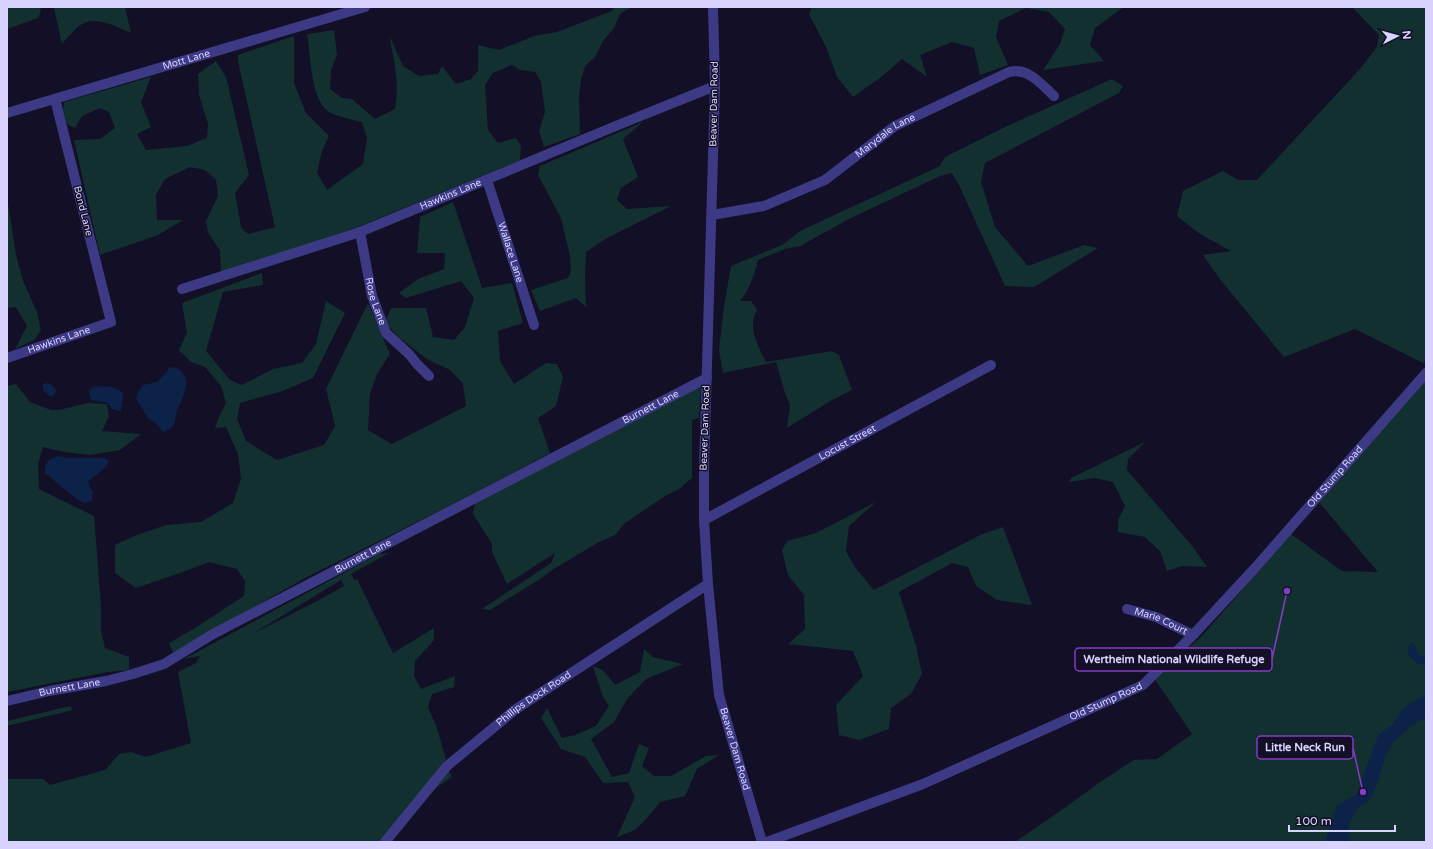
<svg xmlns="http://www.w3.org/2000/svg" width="1433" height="849" viewBox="0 0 1433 849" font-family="'Varela Round',sans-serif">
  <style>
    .green { fill: #12302f; fill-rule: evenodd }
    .water { fill: #0c2248 }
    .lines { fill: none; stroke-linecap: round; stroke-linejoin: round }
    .minor { stroke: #3d3a85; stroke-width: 10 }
    .labels { text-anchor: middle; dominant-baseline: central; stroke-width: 3; stroke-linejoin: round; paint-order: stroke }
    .street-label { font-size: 10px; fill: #d9d4ff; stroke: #130f26 }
    .leader { fill: none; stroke: #843dc5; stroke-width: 1.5 }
    .callout-dot { fill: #843dc5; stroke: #130f26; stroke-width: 1.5 }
    .callout { fill: #130f26; stroke: #843dc5; stroke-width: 1.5 }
    .callout-label { font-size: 11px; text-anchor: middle; font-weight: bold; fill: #d9d4ff }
  </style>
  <rect width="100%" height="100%" fill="#130f26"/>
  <g class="green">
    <polygon points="7,7 40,7 41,11 38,18 7,29"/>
    <path d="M57,7H125L131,33C116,27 94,14 79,26C73,31 67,38 62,44L54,8Z"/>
    <path d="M614,7H632L620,14L614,28L603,41L595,57L585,66L581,80L579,97L580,134L544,147L539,131L545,112L541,82L535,72L521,70L512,65L493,73L485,85L488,130L498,143L516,138L521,146L520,160L358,227L221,273L220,251L208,232L206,221L218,196L216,180L205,170L190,167L165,179L156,195L157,220H183L158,235L100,255L74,140L100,139L115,128L109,112L100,108L82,116L75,128L67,124L63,112L64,102L151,77L141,102L151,127L137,134L146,150L187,146L207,138L208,124L199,95L198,74L216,61L226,77L249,175L235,193L241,227L248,234L275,227L238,61V55L294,36V83L306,113L329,136L322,151L317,173L327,190L363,164L367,138L362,122C354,120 335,116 329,112C310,99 311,55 307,34L334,30L337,55L331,70L330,89L342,98L352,99L375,119L395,109C400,84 394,60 389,35L403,66L419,76L438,74L442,66L456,84L471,79L478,71V45L499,50L534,36L557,32L612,11Z"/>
    <polygon points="812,7 1124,7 1095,28 1090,45 1104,61 1043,70 1060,44 1065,29 1049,12 1026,8 999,21 996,37 1008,65 980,75 974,48 952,42 920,55 927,77 902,59 880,78 853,97 837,77 826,47 809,14"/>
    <polygon points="1352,7 1426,7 1426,360 1423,363 1355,329 1284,357 1219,278 1203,255 1231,251 1200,234 1177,216 1183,191 1223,171 1238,180 1257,180 1360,69 1377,47 1379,35"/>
    <path d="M1112,79L1123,86L1119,93L985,163L981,182L995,227L1028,266L1084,245L1098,248L1034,287L1005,286L959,185L952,173L940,176L851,218L800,246L785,249L758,260C754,275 750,289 740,301H751L757,310C747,327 758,346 766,362L832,351L839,355L852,390L832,400L787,428L790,405L785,393L776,362L723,373L719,350L724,306L731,266L782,245L800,231L940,166L945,157L1007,126Z"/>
    <polygon points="643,122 623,139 638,177 621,188 617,200 627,209 671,206 607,238 586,252 585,277 586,307 576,298 540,311 531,290 568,278 571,271 570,256 561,218 538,175 540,166"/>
    <polygon points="7,197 16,255 23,281 37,312 41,331 34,340 15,349 27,326 16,307 7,308"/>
    <polygon points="453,202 482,288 512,283 523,323 498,331 500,361 514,384 546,363 557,364 563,377 556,406 538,418 550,453 439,511 307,577 173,653 169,643 195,628 244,596 245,581 237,569 209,562 180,573 136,588 115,573 115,545 134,536 166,525 201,522 233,503 241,479 238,454 226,427 215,428 218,419 226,403 221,386 205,367 191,362 179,350 187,333 182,303 262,273 263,285 223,292 206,351 230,380 242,385 273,369 302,363 316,344 326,301 345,313 313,378 283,391 240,403 237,419 246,441 277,460 324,445 335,426 326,389 368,303 390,354 377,374 370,394 368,430 392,444 466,406 463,384 450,370 427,359 397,336 385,322 391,308 426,308 433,337 454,340 465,327 474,298 461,281 406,298 399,293 418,279 444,269 445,253 417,253 420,217"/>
    <polygon points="1426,373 1426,842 1015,842 1063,809 1103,780 1134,760 1157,759 1192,734 1154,678 1202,636 1291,534 1342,571 1378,572 1318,501"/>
    <polygon points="16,384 30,402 51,410 59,410 87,403 107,404 109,416 102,431 141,434 120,450 90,455 64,452 43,447 38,464 39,489 94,516 101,606 101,631 105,648 129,657 129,670 108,672 7,692 7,386"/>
    <polygon points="701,385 699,418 692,420 692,478 679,489 665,496 625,523 615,535 599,542 552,570 540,579 490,610 482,609 551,563 555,553 507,584 492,552 492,544 473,514 475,503"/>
    <polygon points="1145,442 1128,459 1127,470 1193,547 1207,567 1183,566 1167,571 1160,551 1145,537 1118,532 1118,520 1125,506 1113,482 1094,478 1069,482 1071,478"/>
    <polygon points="876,502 849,526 846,551 854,566 874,590 980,535 1003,527 1032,605 997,600 976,586 968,567 952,563 899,592 916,646 922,674 911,694 891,708 889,729 859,740 839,735 836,705 863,676 853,651 788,644 805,629 804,595 788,575 782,550 787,541 816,533"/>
    <path d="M389,553L351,574L354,580L357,579L393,653L434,628V640L415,661L414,676L421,689L455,676L454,687L432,694L428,707L437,728L446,760L445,761L452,777L430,792L387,842H7V779H43L50,785L105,770L119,754L131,752L146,757L191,743L178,672L196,663L200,656L184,659L379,554ZM341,580L344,586L321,599L254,633Z"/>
    <polygon points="644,649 653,657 683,664 646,679 627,699 614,722 591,739 612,777 629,773 639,744 649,748 642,766 654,776 671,776 706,756 719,755 697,769 685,796 660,802 646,819 635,830 617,837 635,797 628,782 603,783 585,757 561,749 541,718 547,708 562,738 575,735 596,726 609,706 603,697 593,666 603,670 615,685 640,672"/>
    <polygon points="70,706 73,710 7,726 7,721"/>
  </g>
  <g class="water">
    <path d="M174,367C197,376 181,399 176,414C175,418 176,423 172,427C170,429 167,430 164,432L162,431L157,424L148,418L136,399L138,392L143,385L157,382L166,373L169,368Z"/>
    <polygon points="48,383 52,385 56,390 55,393 53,396 49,396 43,390 43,384"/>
    <path d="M103,386L112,387L122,392L123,395L121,411C114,411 111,409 108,403L91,400L89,391L93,387Z"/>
    <path d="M58,456L68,458H103L106,459L109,462L104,469L88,481L89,485L93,492L92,500L85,503L78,500L45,473C44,462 49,460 58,456Z"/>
    <polygon points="1413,642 1419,655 1426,657 1426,665 1418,664 1408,655 1408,647"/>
    <polygon points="1426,694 1426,717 1412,726 1393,742 1385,758 1376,788 1368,802 1358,808 1349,824 1349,842 1325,842 1337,805 1357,794 1378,735 1393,724 1402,709"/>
  </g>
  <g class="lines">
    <g class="minor">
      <path id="s1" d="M713,7L715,86L704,469V520L708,584L719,695L762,842"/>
      <path id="s2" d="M7,113L365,7"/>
      <path id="s3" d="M487,180L534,325"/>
      <path id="s4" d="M712,215L764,206L825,180L895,126L1009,72C1028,67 1041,84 1054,96"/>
      <path id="s5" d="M360,232L372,296L386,333L409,354L417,364L429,376"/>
      <path id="s6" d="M182,289L360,232L623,123L715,86"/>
      <path id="s7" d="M7,358L111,322L55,99"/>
      <path id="s8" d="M704,520L991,365"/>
      <path id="s9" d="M1127,609L1156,617L1193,635"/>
      <path id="s10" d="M7,701L49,691L106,681L133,674L164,664L213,634L707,378"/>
      <path id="s11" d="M385,842L447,766L516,709L708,584"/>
      <path id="s12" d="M767,842L923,784L1143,685L1193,635L1255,568L1426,373"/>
    </g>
  </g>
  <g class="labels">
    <g class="street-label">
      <text stroke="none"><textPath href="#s2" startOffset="187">Mott Lane</textPath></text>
      <text transform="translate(714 104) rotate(-89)">Beaver Dam Road</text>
      <text stroke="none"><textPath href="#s4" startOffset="194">Marydale Lane</textPath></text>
      <text stroke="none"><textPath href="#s6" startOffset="285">Hawkins Lane</textPath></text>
      <text transform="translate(83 211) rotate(76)">Bond Lane</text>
      <text stroke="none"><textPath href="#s3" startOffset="76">Wallace Lane</textPath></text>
      <text stroke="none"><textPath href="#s5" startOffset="71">Rose Lane</textPath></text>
      <text stroke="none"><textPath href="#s7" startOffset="55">Hawkins Lane</textPath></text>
      <text stroke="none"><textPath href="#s10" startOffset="712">Burnett Lane</textPath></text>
      <text transform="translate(705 428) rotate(-88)">Beaver Dam Road</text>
      <text stroke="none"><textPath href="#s8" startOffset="163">Locust Street</textPath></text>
      <text stroke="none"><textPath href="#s12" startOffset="691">Old Stump Road</textPath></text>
      <text stroke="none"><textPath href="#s10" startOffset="388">Burnett Lane</textPath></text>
      <text stroke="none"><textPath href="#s9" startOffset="36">Marie Court</textPath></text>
      <text stroke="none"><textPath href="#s10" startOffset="64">Burnett Lane</textPath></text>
      <text stroke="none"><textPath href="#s11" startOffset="208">Phillips Dock Road</textPath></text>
      <text stroke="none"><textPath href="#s12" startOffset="367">Old Stump Road</textPath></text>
      <text stroke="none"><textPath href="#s1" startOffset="745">Beaver Dam Road</textPath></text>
    </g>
  </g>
  <path class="leader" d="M1287 591L1272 659M1363 792L1353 748"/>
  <g class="callout-dot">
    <circle cx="1287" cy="591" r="4"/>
    <circle cx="1363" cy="792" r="4"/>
  </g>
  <g class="callout">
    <rect x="1075" y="648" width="197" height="23" rx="4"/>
    <rect x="1257" y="736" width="96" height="23" rx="4"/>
  </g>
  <g class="callout-label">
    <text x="1174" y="663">Wertheim National Wildlife Refuge</text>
    <text x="1305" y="751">Little Neck Run</text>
  </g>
  <rect width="1433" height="849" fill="none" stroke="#d9d4ff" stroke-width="16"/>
  <g transform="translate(1397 36) rotate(84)" stroke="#130f26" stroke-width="3" paint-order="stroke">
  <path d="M0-3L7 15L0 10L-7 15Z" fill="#d9d4ff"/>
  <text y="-6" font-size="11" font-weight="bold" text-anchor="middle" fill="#d9d4ff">N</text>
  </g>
  <path d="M1289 825v6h106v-6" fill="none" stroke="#d9d4ff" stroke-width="2"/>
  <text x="1295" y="825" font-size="12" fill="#d9d4ff" stroke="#130f26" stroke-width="3" paint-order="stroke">100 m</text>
</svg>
